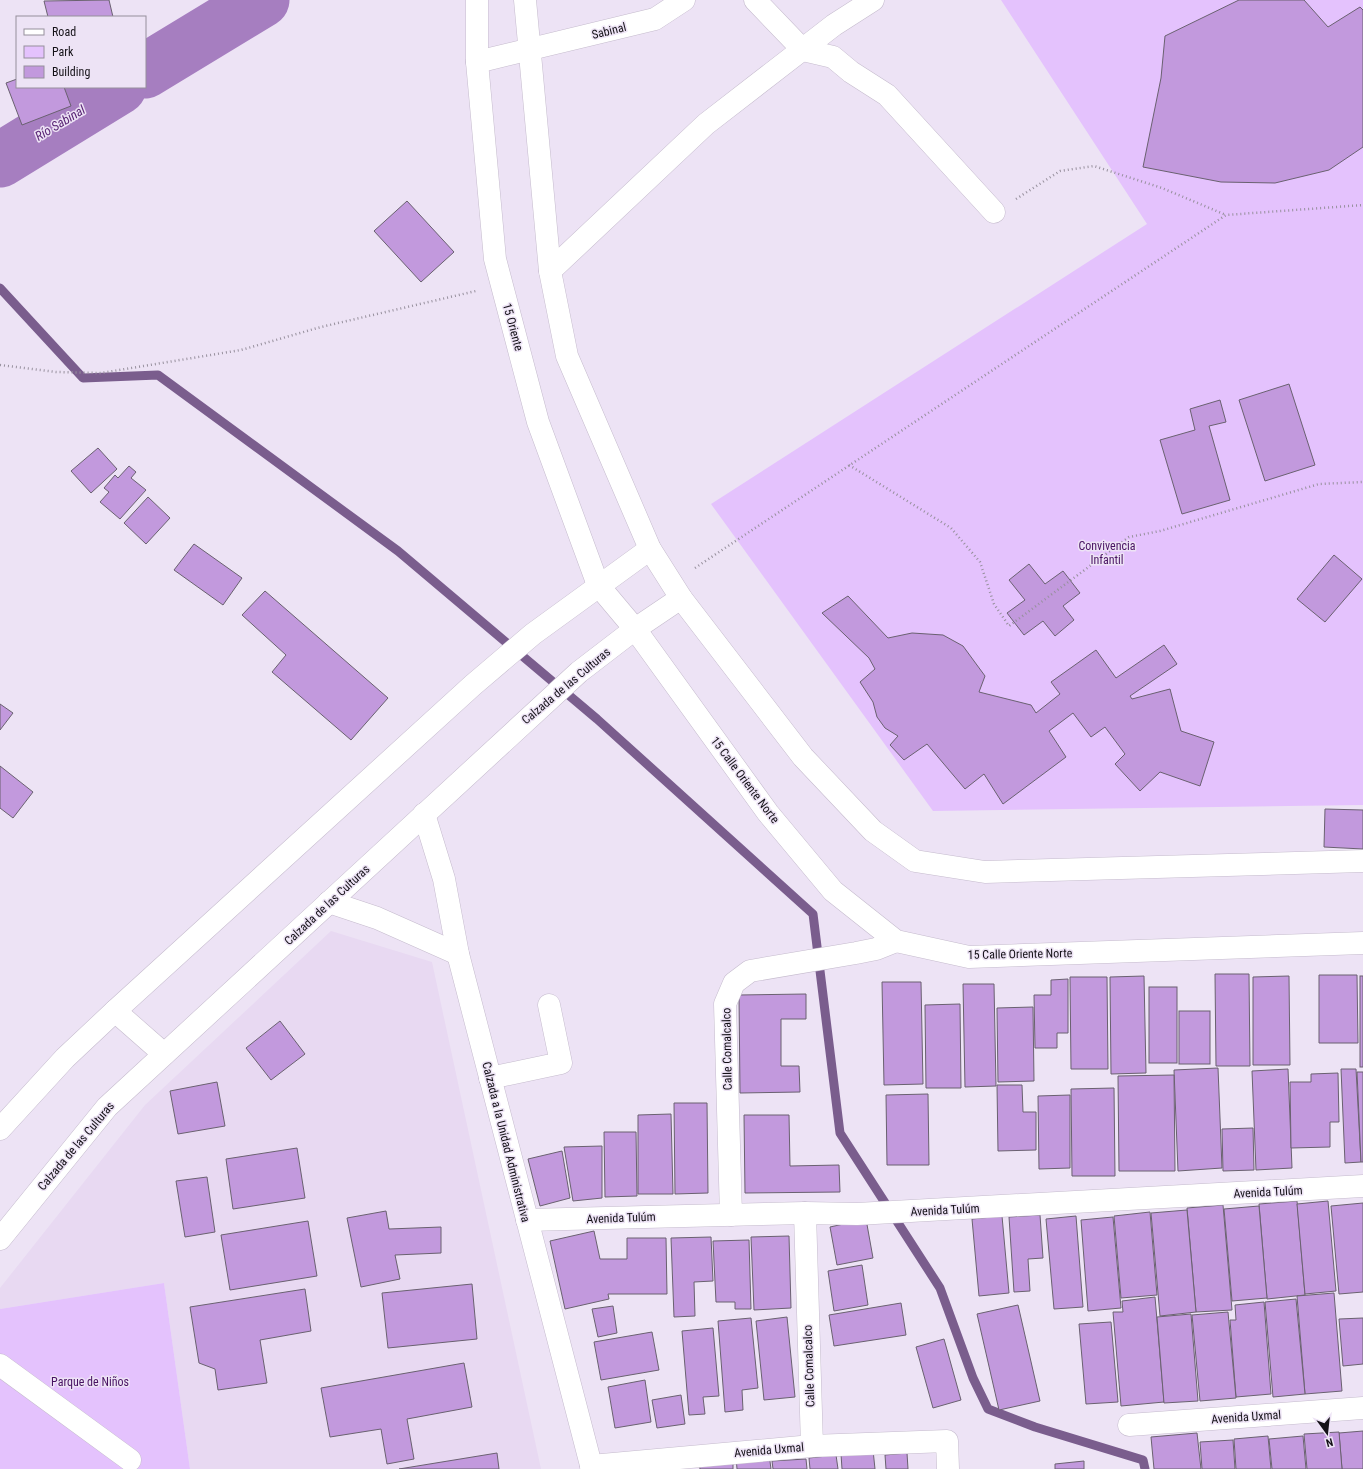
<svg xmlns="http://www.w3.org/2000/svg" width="1363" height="1469" viewBox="0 0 1363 1469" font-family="'Roboto Condensed',sans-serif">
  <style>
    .built { fill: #e8d9f2 }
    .green { fill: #e4c2fd }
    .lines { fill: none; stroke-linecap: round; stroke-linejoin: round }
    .stream { stroke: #7a5d8d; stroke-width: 9 }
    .river { stroke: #a67ec0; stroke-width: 55 }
    .building { fill: #c299dd; stroke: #6a6170 }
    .minor-casing { stroke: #c5bbcd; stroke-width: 23 }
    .major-casing { stroke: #c5bbcd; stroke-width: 23 }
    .path { stroke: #97909d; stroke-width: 2.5; stroke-dasharray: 1 3; stroke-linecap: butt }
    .minor { stroke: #fff; stroke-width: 22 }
    .major { stroke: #fff; stroke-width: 22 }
    .labels { text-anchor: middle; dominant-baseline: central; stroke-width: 3; stroke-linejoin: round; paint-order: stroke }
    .street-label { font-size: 12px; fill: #141117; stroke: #ede3f5 }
    .park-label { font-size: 12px; fill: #481262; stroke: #ede3f5 }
    .water-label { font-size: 13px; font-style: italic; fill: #592575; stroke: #ede3f5 }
  </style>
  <rect width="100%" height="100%" fill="#ede3f5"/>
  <polygon class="built" points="331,931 432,962 541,1469 190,1469 164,1283 0,1309 0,1288 145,1105"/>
  <g class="green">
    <polygon points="1001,0 1363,0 1363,805 933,811 711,504 1147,224"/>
    <polygon points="164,1283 190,1469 0,1469 0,1309"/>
  </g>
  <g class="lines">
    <polyline class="stream" points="0,288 83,378 158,375 398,551 597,719 813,914 840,1133 940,1288 973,1378 988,1409 1035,1427 1143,1460 1145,1469"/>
    <g class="river">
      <polyline points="145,71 262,0"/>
      <polyline points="0,160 119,87"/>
    </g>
  </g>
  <g class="building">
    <polygon points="109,0 113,17 48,17 44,1"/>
    <polygon points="1239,0 1304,0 1328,27 1360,7 1363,10 1363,147 1329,170 1275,183 1221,182 1143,167 1161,78 1165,36"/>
    <polygon points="17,79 17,87 64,87 71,106 22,125 6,83"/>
    <polygon points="407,201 454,252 421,282 374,231"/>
    <polygon points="1289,384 1315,465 1265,481 1239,400"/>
    <polygon points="1220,400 1226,422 1209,426 1230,500 1182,514 1160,440 1195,430 1190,409"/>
    <polygon points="98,448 117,469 91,493 71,471"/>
    <polygon points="129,466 136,472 131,478 146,490 120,519 100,502 109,492 104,488 115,475 118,478"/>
    <polygon points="148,497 170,518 146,544 124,523"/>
    <polygon points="194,544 242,578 223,605 174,570"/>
    <polygon points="1334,555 1362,579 1325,622 1297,599"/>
    <polygon points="1029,564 1045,584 1063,571 1080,593 1063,606 1074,620 1055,636 1043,621 1024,635 1007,613 1025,600 1009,580"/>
    <polygon points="265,591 388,698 351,740 272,672 286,655 242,615"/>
    <polygon points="848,596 888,638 912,633 943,635 963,646 985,676 979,692 1031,705 1036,713 1060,694 1051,682 1096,650 1116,678 1164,645 1177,664 1130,696 1132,699 1170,689 1181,731 1214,742 1200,786 1160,772 1140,791 1115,764 1125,754 1105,727 1091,737 1073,713 1049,731 1066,757 1003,804 984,774 965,789 927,744 904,760 890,745 898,736 885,728 877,717 873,702 860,682 875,669 869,658 822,613"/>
    <polygon points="0,704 13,713 0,730"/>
    <polygon points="0,766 33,792 13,818 0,808"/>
    <polygon points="1325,809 1363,810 1363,849 1324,847"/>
    <polygon points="1215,974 1249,974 1250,1066 1216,1066"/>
    <polygon points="1319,975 1357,975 1358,1043 1319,1043"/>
    <polygon points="1144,976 1146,1073 1111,1074 1110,977"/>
    <polygon points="1289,976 1290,1065 1253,1065 1253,977"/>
    <rect x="1360" y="976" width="3" height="91"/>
    <polygon points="1070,977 1107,977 1108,1069 1071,1069"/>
    <polygon points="1068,979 1068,1033 1057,1033 1057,1048 1035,1048 1034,995 1051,995 1051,980"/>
    <polygon points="882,982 921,982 923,1084 884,1085"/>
    <polygon points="963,984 994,984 996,1086 965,1087"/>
    <rect x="1149" y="987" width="28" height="76"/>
    <polygon points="806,994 806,1019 781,1019 781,1066 799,1066 800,1092 740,1093 739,995"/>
    <polygon points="960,1004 961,1088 926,1088 925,1005"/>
    <polygon points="1033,1007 1034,1081 998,1082 997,1008"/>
    <rect x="1179" y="1011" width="31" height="53"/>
    <polygon points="280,1021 305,1054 271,1080 246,1048"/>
    <polygon points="1218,1068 1222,1168 1178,1171 1174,1070"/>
    <polygon points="1288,1069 1292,1168 1256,1170 1252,1071"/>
    <polygon points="1341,1069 1356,1069 1361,1162 1345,1163"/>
    <polygon points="1357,1072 1363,1072 1363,1162 1361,1162"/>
    <polygon points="1338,1073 1339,1122 1330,1122 1330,1147 1291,1148 1290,1082 1311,1082 1311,1074"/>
    <polygon points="1174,1075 1175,1171 1119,1171 1118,1076"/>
    <polygon points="217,1082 225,1126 178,1134 170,1091"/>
    <polygon points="997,1085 1022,1085 1023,1112 1036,1112 1036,1150 998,1151"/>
    <polygon points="1114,1088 1115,1176 1072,1176 1071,1089"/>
    <polygon points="928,1094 929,1165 887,1165 886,1095"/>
    <polygon points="1070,1095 1070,1168 1039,1169 1038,1096"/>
    <polygon points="674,1103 707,1103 708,1193 675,1194"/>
    <polygon points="671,1114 673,1194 638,1194 638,1115"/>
    <polygon points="744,1115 789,1115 790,1166 839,1165 840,1192 745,1193"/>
    <polygon points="1253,1128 1254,1170 1223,1171 1222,1129"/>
    <polygon points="604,1132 636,1132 637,1196 605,1197"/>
    <polygon points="602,1146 602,1198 573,1201 564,1147"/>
    <polygon points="297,1148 305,1198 233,1209 226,1159"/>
    <polygon points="562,1151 570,1198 540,1206 528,1159"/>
    <polygon points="207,1177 215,1232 185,1237 176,1181"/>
    <polygon points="1297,1201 1305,1295 1267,1299 1259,1204"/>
    <polygon points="1328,1201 1336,1291 1305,1294 1297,1204"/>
    <polygon points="1363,1203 1363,1292 1339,1294 1331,1206"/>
    <polygon points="1223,1205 1232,1310 1196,1312 1187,1208"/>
    <polygon points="1259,1206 1267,1298 1232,1301 1224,1209"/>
    <polygon points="1187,1210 1196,1312 1160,1316 1151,1213"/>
    <polygon points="386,1211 389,1229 441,1227 441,1253 395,1255 400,1279 361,1287 347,1218"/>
    <polygon points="1150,1212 1157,1295 1121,1298 1114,1216"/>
    <polygon points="1040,1215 1043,1258 1028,1259 1030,1291 1014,1292 1009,1217"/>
    <polygon points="1002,1216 1009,1293 979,1296 972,1219"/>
    <polygon points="1076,1216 1083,1307 1054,1309 1046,1219"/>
    <polygon points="1113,1217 1121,1308 1088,1311 1081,1220"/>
    <polygon points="866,1219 873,1258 837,1265 830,1227"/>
    <polygon points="308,1221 317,1276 230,1290 221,1235"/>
    <polygon points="594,1231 600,1259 627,1259 627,1238 666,1238 667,1294 608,1294 609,1299 565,1309 550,1241"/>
    <polygon points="789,1236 791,1308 754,1310 751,1237"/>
    <polygon points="711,1237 713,1281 694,1282 695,1316 674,1317 671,1238"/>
    <polygon points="749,1240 751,1309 735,1309 735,1302 716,1302 713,1241"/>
    <polygon points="862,1265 868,1305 834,1311 828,1271"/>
    <polygon points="472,1284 477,1339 388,1348 382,1293"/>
    <polygon points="305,1289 311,1331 260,1340 267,1383 218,1390 215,1369 199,1363 190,1307"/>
    <polygon points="1334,1293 1342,1391 1305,1394 1297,1296"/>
    <polygon points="1155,1297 1164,1402 1121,1406 1113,1312 1123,1312 1122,1301"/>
    <polygon points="1296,1299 1305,1394 1273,1397 1265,1302"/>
    <polygon points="1264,1302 1271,1394 1236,1397 1230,1320 1236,1320 1235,1305"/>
    <polygon points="901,1303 906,1335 834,1346 829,1315"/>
    <polygon points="1018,1305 1040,1401 999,1410 977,1314"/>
    <polygon points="613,1306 617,1333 598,1337 592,1309"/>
    <polygon points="1228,1312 1236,1398 1200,1401 1192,1315"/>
    <polygon points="1191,1314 1198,1401 1164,1403 1157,1317"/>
    <polygon points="787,1317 795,1397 764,1400 756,1321"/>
    <polygon points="751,1318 758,1388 742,1390 743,1410 725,1412 718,1321"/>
    <polygon points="1363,1318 1363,1364 1343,1366 1339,1319"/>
    <polygon points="1111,1322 1118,1402 1086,1404 1079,1324"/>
    <polygon points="713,1328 719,1396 703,1397 705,1414 689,1415 682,1331"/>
    <polygon points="652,1332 659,1370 601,1380 594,1342"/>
    <polygon points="944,1339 961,1400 933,1408 916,1347"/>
    <polygon points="464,1363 472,1407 407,1419 414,1459 387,1464 381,1429 330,1437 321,1388"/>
    <polygon points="645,1380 651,1422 615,1428 608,1387"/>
    <polygon points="681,1395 685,1424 657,1428 652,1400"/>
    <polygon points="1363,1431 1363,1469 1342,1469 1339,1433"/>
    <polygon points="1339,1432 1342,1469 1307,1469 1304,1434"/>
    <polygon points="1197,1433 1201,1469 1154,1469 1151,1437"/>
    <polygon points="1268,1436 1271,1469 1236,1469 1234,1439"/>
    <polygon points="1303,1436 1306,1469 1272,1469 1269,1439"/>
    <polygon points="1233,1440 1235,1469 1202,1469 1200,1442"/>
    <polygon points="873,1450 875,1469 842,1469 841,1454"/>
    <polygon points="497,1453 499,1469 399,1469"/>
    <polygon points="907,1453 908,1469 886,1469 885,1455"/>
    <polygon points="769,1454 771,1469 737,1469 736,1457"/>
    <polygon points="836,1455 838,1469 810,1469 809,1458"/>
    <polygon points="806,1459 807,1469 773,1469 772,1461"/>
    <polygon points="733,1461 733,1469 700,1469 699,1463"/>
    <polygon points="1084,1461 1084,1469 1055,1469 1055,1464"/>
  </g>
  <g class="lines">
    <g class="minor-casing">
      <g id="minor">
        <polyline points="755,0 803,50 833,57 851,72 887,95 994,212"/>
        <polyline points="477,62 655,19 684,0"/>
        <polyline points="550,271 706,124 834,25 873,0"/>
        <polyline points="424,814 444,879 458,954 592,1469"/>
        <polyline points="329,902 377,918 458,954"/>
        <polyline points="490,1078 561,1063 549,1005"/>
        <polyline points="805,1213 812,1446"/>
        <polyline points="731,1215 725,1004 734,983 750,971 856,953 876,949 896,941"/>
        <polyline points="527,1220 805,1213 857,1214 1363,1186"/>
        <polyline points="0,1365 130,1460"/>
        <polyline points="1129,1425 1363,1408"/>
        <polyline points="591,1466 812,1446 947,1441 948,1469"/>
      </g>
    </g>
    <g class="major-casing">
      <g id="major">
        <polyline points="477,0 477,62 495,259 538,422 598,585 635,629 768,813 833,891 896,941 969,957 1363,943"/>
        <polyline points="525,0 550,271 567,356 650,549 681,598 803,757 873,831 915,861 985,872 1363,861"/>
        <polyline points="115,1011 164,1054"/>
        <polyline points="0,1129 65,1058 115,1011 473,685 533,634 650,549"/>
        <polyline points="0,1239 107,1107 579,672 635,629 681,598"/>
      </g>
    </g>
    <g class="path">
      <polyline points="1016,199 1060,171 1094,166 1162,188 1226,215"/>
      <polyline points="0,365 56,372 101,373 241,350 321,327 476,291"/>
      <polyline points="849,465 951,528 980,562 994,604 1009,626 1129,537 1160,531 1319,484 1363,482"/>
      <polyline points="695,568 1226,215 1363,205"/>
    </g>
    <use href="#minor" class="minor"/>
    <use href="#major" class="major"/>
  </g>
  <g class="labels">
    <g class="street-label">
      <text transform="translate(609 31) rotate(-14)">Sabinal</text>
      <text transform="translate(513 327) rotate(75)">15 Oriente</text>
      <text transform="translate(566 686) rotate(-40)">Calzada de las Culturas</text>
      <text transform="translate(745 780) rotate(53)">15 Calle Oriente Norte</text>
      <text transform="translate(327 905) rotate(-43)">Calzada de las Culturas</text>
      <text transform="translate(1020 954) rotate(-1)">15 Calle Oriente Norte</text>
      <text transform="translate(727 1049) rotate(-91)">Calle Comalcalco</text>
      <text transform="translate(506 1142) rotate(76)">Calzada a la Unidad Administrativa</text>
      <text transform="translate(76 1146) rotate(-50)">Calzada de las Culturas</text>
      <text transform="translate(1268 1192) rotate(-3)">Avenida Tulúm</text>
      <text transform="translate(945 1210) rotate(-3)">Avenida Tulúm</text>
      <text transform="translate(621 1218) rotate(-2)">Avenida Tulúm</text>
      <text transform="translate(809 1366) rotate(-92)">Calle Comalcalco</text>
      <text transform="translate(1246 1417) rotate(-4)">Avenida Uxmal</text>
      <text transform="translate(769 1450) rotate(-5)">Avenida Uxmal</text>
    </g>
    <g class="park-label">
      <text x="1107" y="546">Convivencia<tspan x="1107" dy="14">Infantil</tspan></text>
      <text x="90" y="1382">Parque de Niños</text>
    </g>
    <g class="water-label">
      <text transform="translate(60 123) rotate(-31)">Río Sabinal</text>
    </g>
  </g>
  <rect x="16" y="16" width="130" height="72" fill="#ede3f5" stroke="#968f9c"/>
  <rect x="24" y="29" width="20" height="6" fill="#ffffff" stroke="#968f9c"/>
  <text x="52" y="36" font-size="12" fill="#141117">Road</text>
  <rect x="24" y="46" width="20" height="12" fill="#e4c2fd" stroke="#968f9c"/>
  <text x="52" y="56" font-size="12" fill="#141117">Park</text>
  <rect x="24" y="66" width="20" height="12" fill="#c299dd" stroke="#968f9c"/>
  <text x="52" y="76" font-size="12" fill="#141117">Building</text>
  <g transform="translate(1327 1433) rotate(165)" stroke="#ede3f5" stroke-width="3" paint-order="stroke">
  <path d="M0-3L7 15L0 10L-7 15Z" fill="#141117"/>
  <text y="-6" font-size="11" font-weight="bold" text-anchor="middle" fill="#141117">N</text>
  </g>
</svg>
